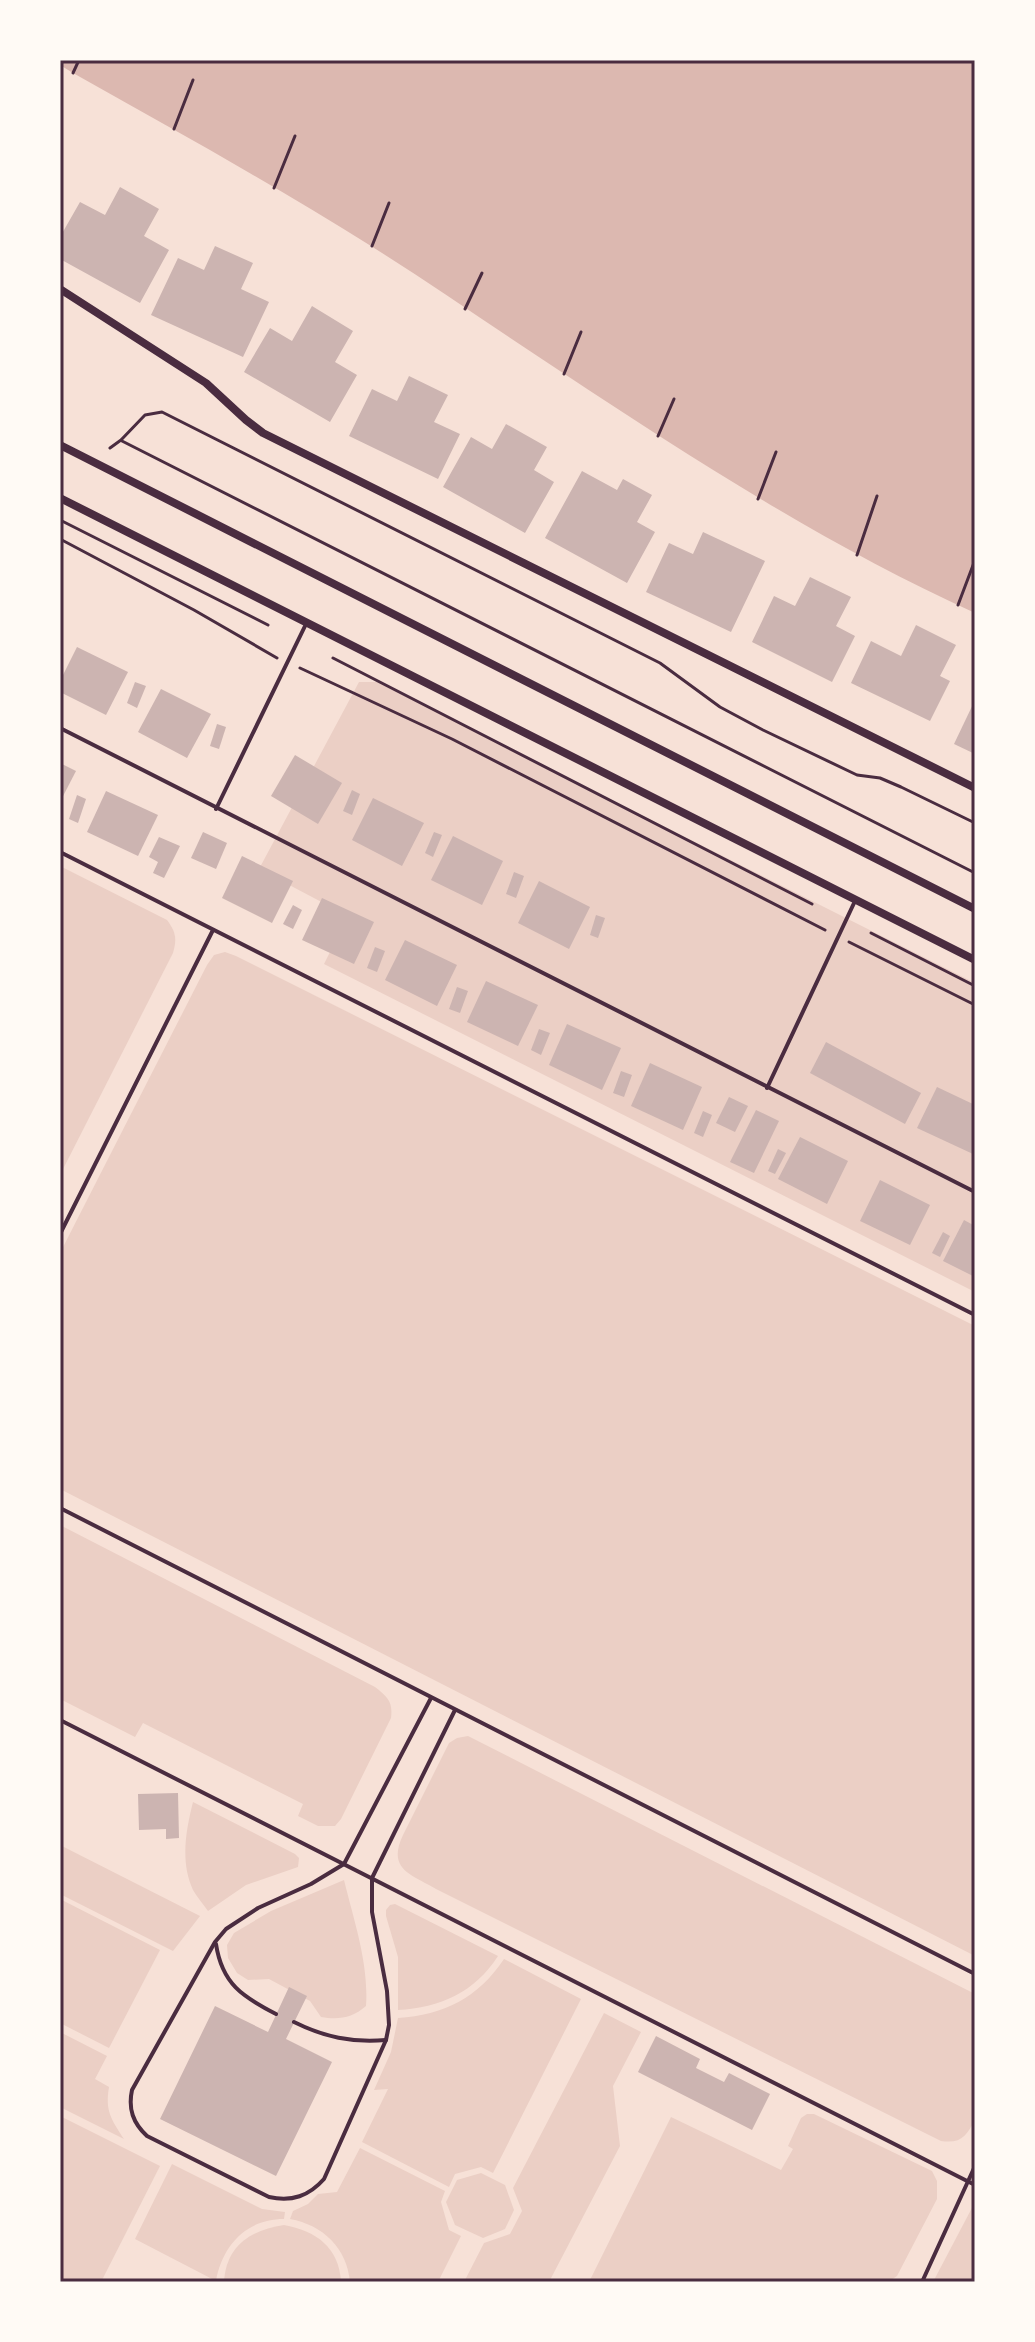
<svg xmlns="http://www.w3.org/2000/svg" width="1035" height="2342" viewBox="0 0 1035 2342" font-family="'Fira Sans Condensed',sans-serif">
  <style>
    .green { fill: #ebcfc5 }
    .water { fill: #dcb8b0 }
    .building { fill: #ccb4b1 }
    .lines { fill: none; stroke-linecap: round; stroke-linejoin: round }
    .path { stroke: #4a2c40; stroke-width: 3 }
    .service { stroke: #4a2c40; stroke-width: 4 }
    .minor { stroke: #4a2c40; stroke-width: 8 }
    .neatline { fill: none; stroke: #4a2c40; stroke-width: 3 }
  </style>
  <rect width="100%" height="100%" fill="#f7e1d7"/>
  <g class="green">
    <polygon points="359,682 377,682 975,983 975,1292 324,964 348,916 259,869"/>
    <path d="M60,866L167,920C176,932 177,939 173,953L60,1175Z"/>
    <polygon points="225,952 236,956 975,1326 975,1956 60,1489 60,1253 207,965 214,955"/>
    <path d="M60,1525L375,1687C388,1697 393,1702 391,1718L341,1819L335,1826H318L298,1816L303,1804L143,1723L135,1737L60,1699Z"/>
    <path d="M468,1736L975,1994V2119C967,2136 961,2144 941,2141L436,1889C410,1874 387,1869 403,1835L449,1743L457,1738Z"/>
    <path d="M193,1802L295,1854L299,1858L298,1867L246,1885L208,1911C203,1904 197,1897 193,1890C180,1862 186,1830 193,1802Z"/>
    <polygon points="60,1845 200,1916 173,1951 60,1894"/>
    <path d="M344,1880C354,1921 369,1964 366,2006C352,2018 339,2020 321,2017L310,2001L269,1979L248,1980L237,1973L228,1958L227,1945L234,1933L271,1911Z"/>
    <polygon points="60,1899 160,1950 109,2048 60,2023"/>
    <path d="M395,1904L498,1956C475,1992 440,2008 398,2010V1957L386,1916V1910L390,1905Z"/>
    <path d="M504,1959L581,1999L493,2173L481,2167L455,2174L449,2187L362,2142L388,2089L374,2090L391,2052L398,2018C444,2015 478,1998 504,1959Z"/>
    <polygon points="604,2013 641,2032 613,2086 620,2146 549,2282 464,2282 484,2243 510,2234 522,2211 513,2188"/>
    <path d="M60,2032L107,2056L95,2079L109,2087C105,2111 111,2119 124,2139L60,2107Z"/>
    <polygon points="807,2114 814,2114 932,2171 937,2181 937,2199 897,2276 888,2282 589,2282 671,2117 781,2170 793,2149 788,2146 801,2118"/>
    <polygon points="60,2116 160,2166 101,2282 64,2282 60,2280"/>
    <path d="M360,2148L445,2191L441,2202L449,2230L461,2236L438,2282H350C347,2248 323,2225 290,2219L293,2211L308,2204L318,2194L337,2192Z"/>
    <path d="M172,2164L262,2209L285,2212L284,2219C246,2219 222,2246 216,2281L135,2239Z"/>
    <polygon points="481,2173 505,2185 514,2210 505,2229 483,2238 455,2225 446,2202 457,2180"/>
    <polygon points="974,2204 975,2282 933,2282"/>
    <path d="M284,2225C316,2231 339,2247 341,2282H224C226,2246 250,2230 284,2225Z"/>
  </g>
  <path class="water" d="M60,60H975V613C830,547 696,461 563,373C499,331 436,287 371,246C274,185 173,129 73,73L60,65Z"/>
  <g class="building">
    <polygon points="120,187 159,209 144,236 169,250 140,303 60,259 60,237 80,202 105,215"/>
    <polygon points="215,246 253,263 241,289 269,302 243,357 151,315 178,258 204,270"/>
    <polygon points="312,306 353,331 335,362 357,375 330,422 244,372 270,328 292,341"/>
    <polygon points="409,376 448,395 434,422 460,434 438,479 349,436 372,389 397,401"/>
    <polygon points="506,424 547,447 534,470 554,482 525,533 443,487 471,437 492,449"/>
    <polygon points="582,471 617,490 623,479 652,495 637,522 655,532 627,583 545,538"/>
    <polygon points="703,532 765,561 731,632 646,592 669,543 693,554"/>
    <polygon points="810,577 851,597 836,626 855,636 832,682 752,642 774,596 795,606"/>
    <polygon points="916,625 956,645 940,676 950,681 930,721 851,683 871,641 901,656"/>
    <polygon points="77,647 128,672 106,715 60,692 60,681"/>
    <polygon points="135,682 146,686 137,708 127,703"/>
    <polygon points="161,689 211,714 187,758 138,732"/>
    <polygon points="975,700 975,754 954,744"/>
    <polygon points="217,724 226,727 219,749 210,746"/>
    <polygon points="295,755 342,783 318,824 271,796"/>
    <polygon points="60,763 76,771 60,802"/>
    <polygon points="352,790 360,794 352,815 343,811"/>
    <polygon points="106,791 158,815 138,856 87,832"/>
    <polygon points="77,795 86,799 78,823 69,819"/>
    <polygon points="373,798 424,823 402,866 352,840"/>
    <polygon points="203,832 227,843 216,869 191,858"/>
    <polygon points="434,832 442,835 433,857 425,853"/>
    <polygon points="453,836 503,861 482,905 431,880"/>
    <polygon points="159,837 180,846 164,878 153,873 158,862 149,857"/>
    <polygon points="242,856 293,881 272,923 222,898"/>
    <polygon points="514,872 524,876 516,898 506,894"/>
    <polygon points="539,881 590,907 569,949 518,923"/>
    <polygon points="322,898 374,922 354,964 302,940"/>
    <polygon points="293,905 302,910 293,929 283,924"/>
    <polygon points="596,915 605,918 598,938 590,935"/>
    <polygon points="405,940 457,965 437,1006 385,980"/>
    <polygon points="375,947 385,951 377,972 367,968"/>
    <polygon points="486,981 538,1005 518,1046 467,1022"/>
    <polygon points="457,987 468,991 460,1013 449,1009"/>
    <polygon points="567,1024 621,1048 602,1090 549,1065"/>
    <polygon points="539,1029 550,1033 541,1055 531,1050"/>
    <polygon points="826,1042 921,1093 905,1124 810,1073"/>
    <polygon points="650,1063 702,1087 683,1130 631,1106"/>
    <polygon points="621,1071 632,1075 624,1097 613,1093"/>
    <polygon points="937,1087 975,1105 973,1154 917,1128"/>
    <polygon points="729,1097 748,1106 735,1132 716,1123"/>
    <polygon points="756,1110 779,1121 754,1173 730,1162"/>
    <polygon points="703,1111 712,1115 703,1137 694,1133"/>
    <polygon points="800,1137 848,1161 827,1204 778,1179"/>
    <polygon points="778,1149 786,1153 775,1174 768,1171"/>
    <polygon points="880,1180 930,1205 910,1245 860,1221"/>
    <polygon points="964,1220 975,1226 975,1277 943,1261"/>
    <polygon points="943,1232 950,1236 940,1257 932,1253"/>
    <polygon points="178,1793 179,1838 166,1839 166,1829 139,1830 138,1794"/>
    <polygon points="289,1987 307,1996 286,2039 332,2062 276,2176 160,2119 215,2006 268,2032"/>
    <polygon points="656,2036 700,2059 696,2068 724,2082 729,2073 770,2094 752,2130 638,2072"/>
  </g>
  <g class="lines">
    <g class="path">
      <polyline points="73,73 79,60"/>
      <polyline points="174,129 193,80"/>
      <polyline points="274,188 295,136"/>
      <polyline points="372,246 389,203"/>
      <polyline points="465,309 482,273"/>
      <polyline points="564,374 581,332"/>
      <polyline points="658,436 674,399"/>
      <polyline points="122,441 975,873"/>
      <polyline points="110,448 121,440 145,415 162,412 660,663 720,707 763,730 857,775 880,778 901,787 975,823"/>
      <polyline points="758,499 776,452"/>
      <polyline points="60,520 268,625"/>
      <polyline points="60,539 194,610 277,658"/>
      <polyline points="857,555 877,496"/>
      <polyline points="958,605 975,560"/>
      <polyline points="333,658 812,904"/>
      <polyline points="300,668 452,739 825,930"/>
      <polyline points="871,933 975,986"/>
      <polyline points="849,942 975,1005"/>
    </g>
    <g class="service">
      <polyline points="60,728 975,1192"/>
      <polyline points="216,809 306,624"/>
      <polyline points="60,852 975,1315"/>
      <polyline points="767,1088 855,901"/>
      <polyline points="60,1234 213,930"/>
      <polyline points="60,1508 975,1974"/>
      <path d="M431,1698L344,1864L311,1884L258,1908L226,1929L215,1942L132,2090C128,2109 133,2123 147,2136L269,2197C292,2202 309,2196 324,2179L386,2040L389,2025L387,1991L372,1912V1878L455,1710"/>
      <polyline points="60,1720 975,2185"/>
      <path d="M216,1944C222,1984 243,1997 276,2014"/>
      <path d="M294,2022C324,2037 352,2043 386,2040"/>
      <polyline points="922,2282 975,2166"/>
    </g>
    <g class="minor">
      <polyline points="60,289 206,383 246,420 263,433 975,788"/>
      <polyline points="60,445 975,909"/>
      <polyline points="60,498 975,960"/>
    </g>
  </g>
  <rect width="1035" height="2342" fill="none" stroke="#fffaf5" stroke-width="124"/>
  <rect x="62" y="62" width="911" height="2218" class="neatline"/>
</svg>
